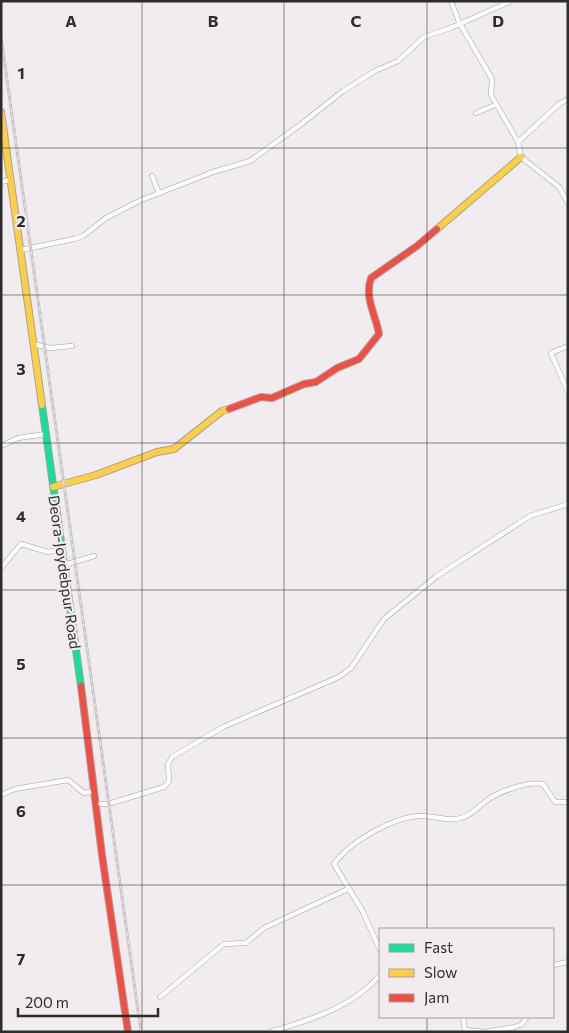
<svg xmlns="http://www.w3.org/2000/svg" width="569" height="1033" viewBox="0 0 569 1033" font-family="Commissioner,sans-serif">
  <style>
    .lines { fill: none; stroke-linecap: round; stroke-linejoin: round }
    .street-casing { stroke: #a5a2a4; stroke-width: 5.5 }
    .fast-casing { stroke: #a5a2a4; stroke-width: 8 }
    .slow-casing { stroke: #a5a2a4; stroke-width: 8 }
    .jam-casing { stroke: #a5a2a4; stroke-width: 8 }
    .street { stroke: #fdfcfd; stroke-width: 4.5 }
    .fast { stroke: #16e098; stroke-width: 6 }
    .slow { stroke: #ffcf43; stroke-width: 6 }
    .jam { stroke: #f24e42; stroke-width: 6 }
    .rail-casing { stroke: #c9c7c8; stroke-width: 3 }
    .rail { stroke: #f2ebef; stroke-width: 1; stroke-dasharray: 4; stroke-linecap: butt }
    .grid { fill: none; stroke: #2e2c2d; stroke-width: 1; stroke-opacity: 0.55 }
    .labels { text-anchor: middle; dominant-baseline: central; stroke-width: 4.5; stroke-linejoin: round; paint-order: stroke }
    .street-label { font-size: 15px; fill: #2e2c2d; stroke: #f2ebef }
    .grid-label { font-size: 16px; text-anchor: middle; font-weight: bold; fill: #2e2c2d; stroke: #f2ebef; stroke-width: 4.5; stroke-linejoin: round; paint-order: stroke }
  </style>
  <rect width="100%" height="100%" fill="#f1ecef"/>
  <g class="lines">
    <g class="street-casing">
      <g id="street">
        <polyline points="451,1 459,22 492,79 491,95 518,142 521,157 559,187 568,203"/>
        <polyline points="476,113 495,105"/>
        <polyline points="518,142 559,104 568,99"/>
        <polyline points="152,176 159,193"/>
        <polyline points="1,182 10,180"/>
        <polyline points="21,250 74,239 83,236 106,218 139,201 213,172 250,161 300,125 343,91 375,71 398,61 424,37 453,27 511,1"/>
        <polyline points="33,344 50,348 72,346"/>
        <polyline points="568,346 551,353 568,392"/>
        <polyline points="1,446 18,438 46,434"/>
        <polyline points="64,565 94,556"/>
        <polyline points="1,568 21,544 48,552 62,549"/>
        <polyline points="1,795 15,789 68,780 84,793 95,791"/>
        <polyline points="96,804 108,804 164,787 169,781 168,764 172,757 223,727 339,677 351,668 384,619 437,576 530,516 568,504"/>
        <path d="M380,950L363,912L334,864C349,842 396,815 423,816C434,816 449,822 461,818C473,815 481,803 492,797C504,790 530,781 543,784L555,802H568"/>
        <polyline points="553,965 568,962"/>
        <polyline points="160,997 224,944 246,943 264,928 348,889"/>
        <polyline points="463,1017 465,1030 485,1032 515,1027 522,1024 527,1017"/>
        <path d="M270,1032C310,1020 353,1007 380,975"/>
      </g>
    </g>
    <g class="fast-casing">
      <polyline id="fast" points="42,405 81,686"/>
    </g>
    <g class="slow-casing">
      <g id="slow">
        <polyline points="1,112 42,405"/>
        <polyline points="437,229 521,157"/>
        <polyline points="53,487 96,475 157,452 174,449 222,411 229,409"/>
      </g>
    </g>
    <g class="jam-casing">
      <g id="jam">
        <path d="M229,409L261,397L272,398L304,384L316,382L337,368L359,359L379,334C376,315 364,298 371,278L417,246L437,229"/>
        <polyline points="81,686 102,855 128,1032"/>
      </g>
    </g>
    <use href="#street" class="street"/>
    <use href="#fast" class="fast"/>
    <use href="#slow" class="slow"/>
    <use href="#jam" class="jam"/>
    <g class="rail-casing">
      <polyline id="rail" points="1,37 141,1032"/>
    </g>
    <use href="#rail" class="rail"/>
  </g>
  <path class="grid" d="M142,1V1032M284,1V1032M427,1V929M1,148H568M1,295H568M1,443H568M1,590H568M1,738H568M1,885H568M427,1017V1032"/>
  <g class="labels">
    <g class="street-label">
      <text transform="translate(65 572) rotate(82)">Deora-Joydebpur Road</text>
    </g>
  </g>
  <g class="grid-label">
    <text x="71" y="27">A</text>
    <text x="213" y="27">B</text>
    <text x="356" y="27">C</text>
    <text x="498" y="27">D</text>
    <text x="21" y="79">1</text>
    <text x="21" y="227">2</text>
    <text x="21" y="375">3</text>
    <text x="21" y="522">4</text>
    <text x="21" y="670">5</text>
    <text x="21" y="817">6</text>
    <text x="21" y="965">7</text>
  </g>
  <rect width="569" height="1033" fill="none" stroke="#2e2c2d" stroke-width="5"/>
  <rect x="379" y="928" width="175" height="90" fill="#f2ebef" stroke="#a49fa1"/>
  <rect x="389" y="944" width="25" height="8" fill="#16e098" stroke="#a49fa1"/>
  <text x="424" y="953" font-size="15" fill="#2e2c2d">Fast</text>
  <rect x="389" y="969" width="25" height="8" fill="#ffcf43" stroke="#a49fa1"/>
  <text x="424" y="978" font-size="15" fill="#2e2c2d">Slow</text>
  <rect x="389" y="994" width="25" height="8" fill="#f24e42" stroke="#a49fa1"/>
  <text x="424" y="1003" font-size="15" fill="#2e2c2d">Jam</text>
  <path d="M18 1008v8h140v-8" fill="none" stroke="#2e2c2d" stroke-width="2.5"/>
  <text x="25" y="1008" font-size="15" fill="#2e2c2d" stroke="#f2ebef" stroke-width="4" paint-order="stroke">200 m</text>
</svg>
